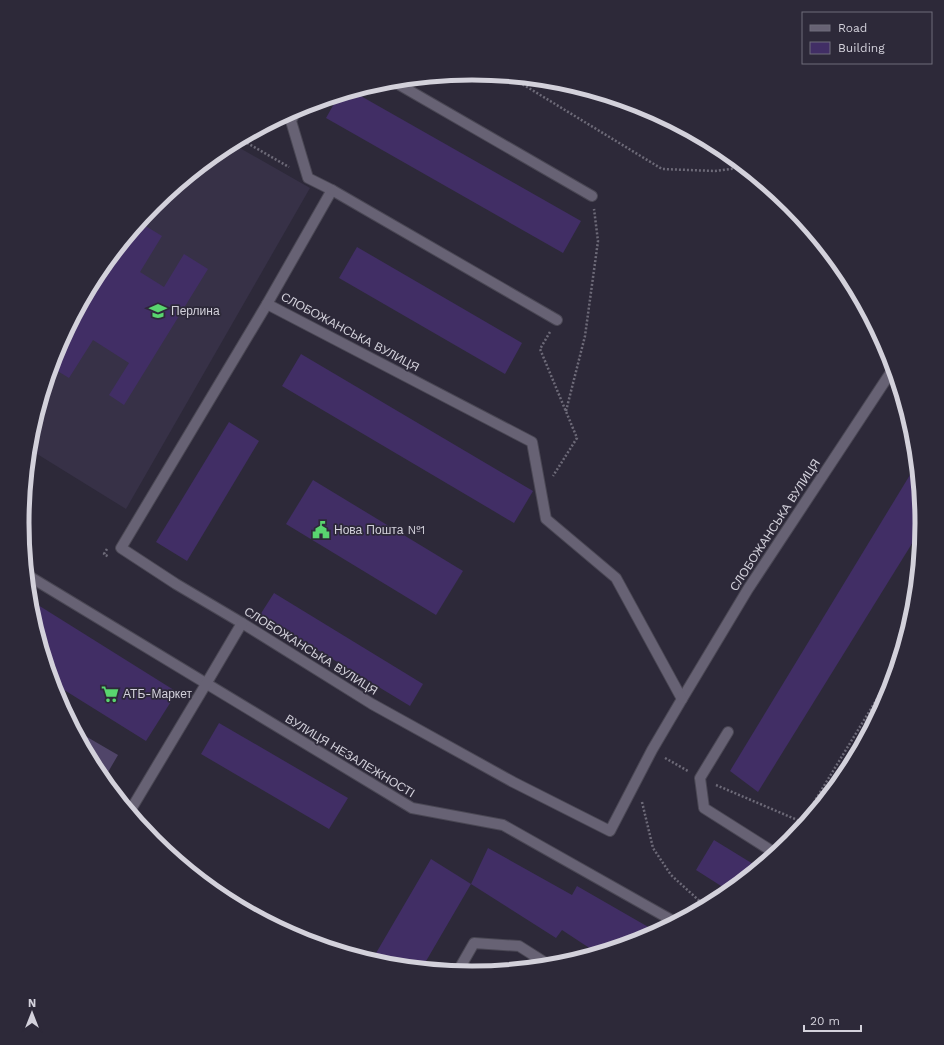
<svg xmlns="http://www.w3.org/2000/svg" width="944" height="1045" viewBox="0 0 944 1045" font-family="'Work Sans',sans-serif">
  <style>
    .built { fill: #373147 }
    .green { fill: #504569 }
    .building { fill: #412e65 }
    .lines { fill: none; stroke-linecap: round; stroke-linejoin: round }
    .minor-casing { stroke: #4a4754; stroke-width: 12 }
    .path { stroke: #6d6a78; stroke-width: 2.5; stroke-dasharray: 2 2; stroke-linecap: butt }
    .minor { stroke: #676274; stroke-width: 10 }
    .labels { text-anchor: middle; dominant-baseline: central; stroke-width: 3.5; stroke-linejoin: round; paint-order: stroke }
    .poi-label { font-size: 12px; fill: #d3d1db; stroke: #2d2939; text-anchor: start }
    .street-label { font-size: 12px; fill: #d3d1db; stroke: #2d2939 }
    .rim { fill: none; stroke: #d3d1db; stroke-width: 5 }
  </style>
  <rect width="100%" height="100%" fill="#2d2939"/>
  <polygon class="built" points="231,143 310,188 126,509 29,449 31,434 56,350 98,272 154,204 222,148"/>
  <polygon class="green" points="75,730 118,755 104,779 98,772"/>
  <g class="building">
    <polygon points="352,91 581,221 563,253 326,118 339,95"/>
    <polygon points="139,222 162,236 140,272 164,287 184,254 208,269 124,405 109,395 129,363 93,340 69,378 51,367 55,355 65,338 63,337 98,272"/>
    <polygon points="357,247 522,343 505,374 339,278"/>
    <polygon points="301,354 533,491 514,523 282,386"/>
    <polygon points="229,422 259,441 187,561 156,542"/>
    <polygon points="916,465 922,523 921,529 758,792 730,771"/>
    <polygon points="313,480 463,571 436,615 286,524"/>
    <polygon points="274,593 423,684 410,706 260,615"/>
    <polygon points="30,600 177,692 146,741 53,683 31,610"/>
    <polygon points="219,723 348,798 329,829 201,754"/>
    <polygon points="714,840 758,867 729,891 696,870"/>
    <polygon points="488,848 572,895 577,886 657,932 644,938 597,953 562,930 556,938 471,884 422,968 384,964 372,960 431,859 471,884"/>
  </g>
  <g class="lines">
    <g class="minor-casing">
      <g id="minor">
        <polyline points="391,80 592,196"/>
        <polyline points="297,108 291,121 308,178 332,190 267,304 121,548 176,584 242,623 372,704 513,782 610,831 652,750 682,699 748,589 893,369"/>
        <polyline points="332,190 557,320"/>
        <polyline points="267,304 532,442 546,519 616,578 682,699"/>
        <polyline points="27,575 412,808 503,825 675,922"/>
        <polyline points="728,732 700,778 704,808 775,853"/>
        <polyline points="130,811 206,684 242,623"/>
        <polyline points="458,971 474,943 519,946 549,965"/>
      </g>
    </g>
    <g class="path">
      <polyline points="509,76 662,169 715,171 745,167"/>
      <polyline points="240,139 289,167"/>
      <polyline points="550,332 540,349 577,438 553,476"/>
      <polyline points="566,411 585,336 598,241 594,209"/>
      <polyline points="107,549 104,554 109,557"/>
      <polyline points="665,758 688,771"/>
      <polyline points="716,785 802,822 897,666"/>
      <polyline points="642,802 653,848 671,875 705,906"/>
    </g>
    <use href="#minor" class="minor"/>
  </g>
  <defs>
    <g id="school-bare" transform="scale(1.38)"><path d="M0-5L7-2L0 1L-7-2ZM-4 1L0 2.5L4 1V4Q0 6-4 4Z" fill="#59d56f" stroke="#2d2939" stroke-width="2.5" paint-order="stroke"/></g>
    <g id="civic-bare" transform="scale(1.38)"><path d="M-.6-6.5H3V-4.5H.6V-3L4-1V1h2V6H-6V1h2V-1L-.6-3ZM-1.2 2.5V6h2.4V2.5Z" fill="#59d56f" stroke="#2d2939" stroke-width="2.5" paint-order="stroke"/></g>
    <g id="supermarket-bare" transform="scale(1.38)"><path d="M-6-5.5h2.5l.6 2H6L4.5 2H-2.5L-4.4-4H-6ZM-1.5 3.2a1.3 1.3 0 1 0 .1 0ZM3 3.2a1.3 1.3 0 1 0 .1 0Z" fill="#59d56f" stroke="#2d2939" stroke-width="2.5" paint-order="stroke"/></g>
  </defs>
  <g fill-rule="evenodd">
    <use href="#school-bare" x="158" y="311"/>
    <use href="#civic-bare" x="321" y="530"/>
    <use href="#supermarket-bare" x="110" y="694"/>
  </g>
  <g class="labels">
    <g class="poi-label">
      <text x="171" y="311">Перлина</text>
      <text x="334" y="530">Нова Пошта №1</text>
      <text x="123" y="694">АТБ-Маркет</text>
    </g>
    <g class="street-label">
      <text transform="translate(350 332) rotate(28)">СЛОБОЖАНСЬКА ВУЛИЦЯ</text>
      <text transform="translate(775 525) rotate(-57)">СЛОБОЖАНСЬКА ВУЛИЦЯ</text>
      <text transform="translate(311 651) rotate(32)">СЛОБОЖАНСЬКА ВУЛИЦЯ</text>
      <text transform="translate(350 756) rotate(31)">ВУЛИЦЯ НЕЗАЛЕЖНОСТІ</text>
    </g>
  </g>
  <path d="M0 0H944V1045H0ZM29 523a443 443 0 1 1 886 0a443 443 0 1 1-886 0Z" fill="#2d2939" fill-rule="evenodd"/>
  <path class="rim" d="M29 523a443 443 0 1 1 886 0a443 443 0 1 1-886 0Z"/>
  <rect x="802" y="12" width="130" height="52" fill="#2d2939" stroke="#6f6c7a"/>
  <rect x="810" y="25" width="20" height="6" fill="#676274" stroke="#6f6c7a"/>
  <text x="838" y="32" font-size="12" fill="#d3d1db">Road</text>
  <rect x="810" y="42" width="20" height="12" fill="#412e65" stroke="#6f6c7a"/>
  <text x="838" y="52" font-size="12" fill="#d3d1db">Building</text>
  <g transform="translate(32 1013)" stroke="#2d2939" stroke-width="3" paint-order="stroke">
  <path d="M0-3L7 15L0 10L-7 15Z" fill="#d3d1db"/>
  <text y="-6" font-size="11" font-weight="bold" text-anchor="middle" fill="#d3d1db">N</text>
  </g>
  <path d="M804 1025v6h57v-6" fill="none" stroke="#d3d1db" stroke-width="2"/>
  <text x="810" y="1025" font-size="12" fill="#d3d1db" stroke="#2d2939" stroke-width="3" paint-order="stroke">20 m</text>
</svg>
